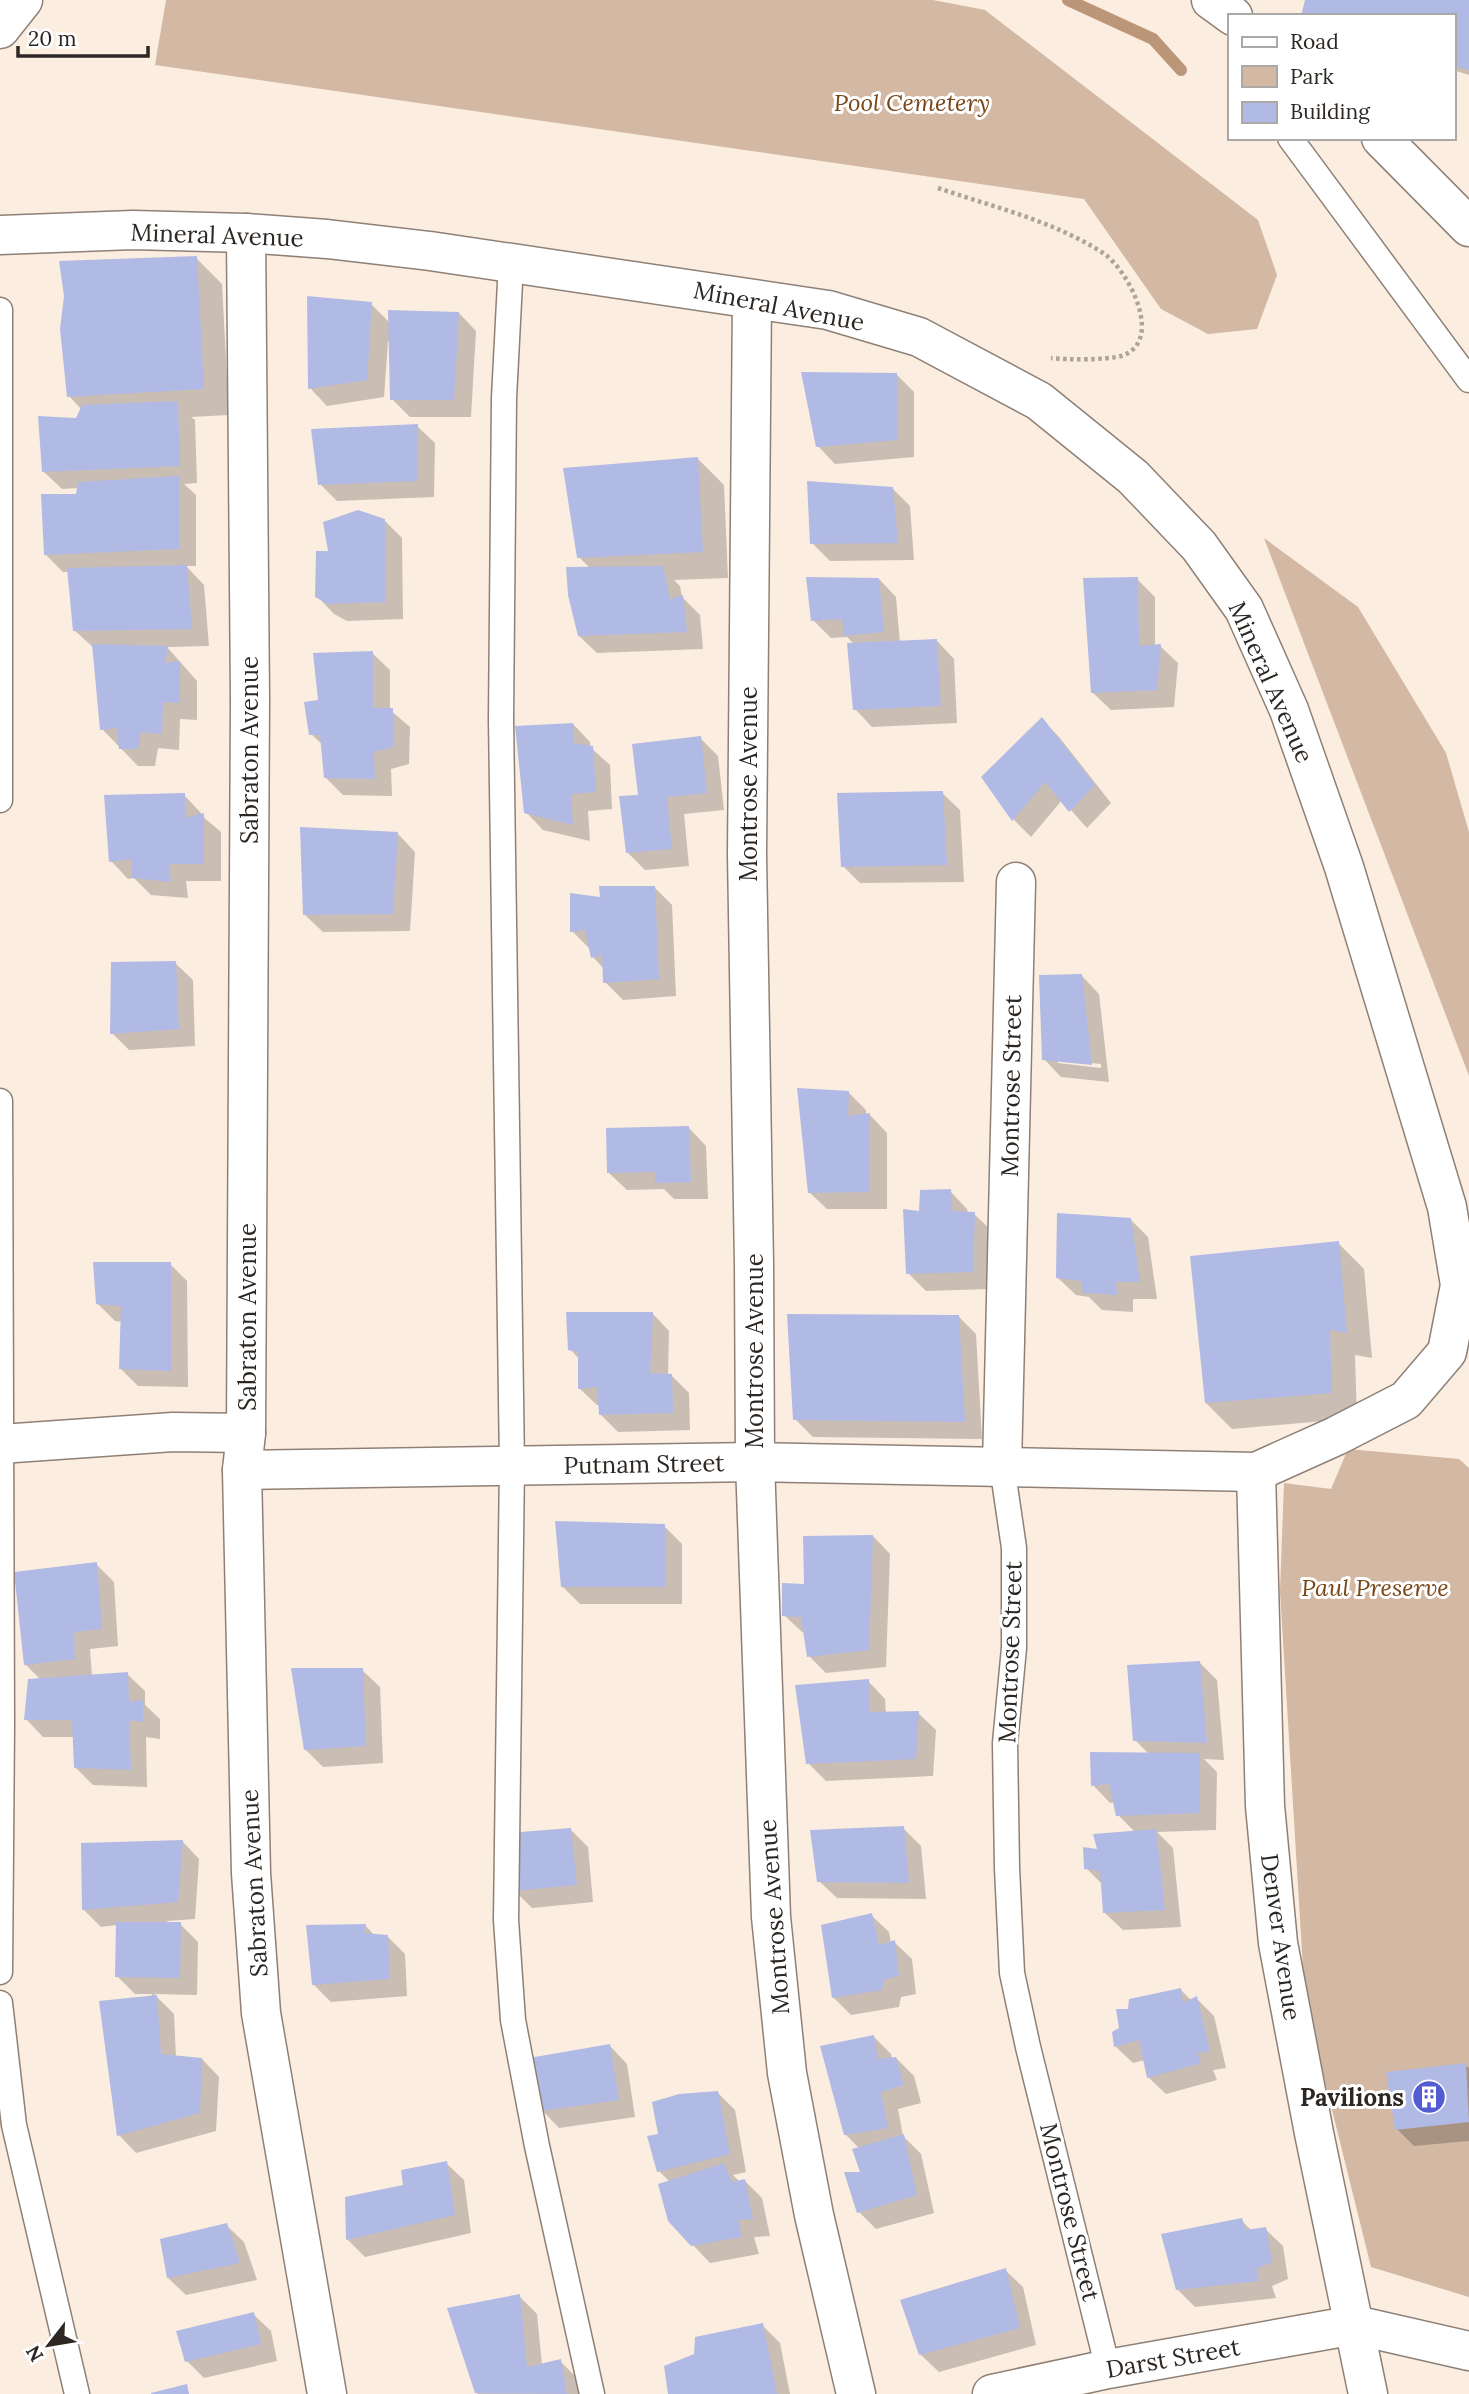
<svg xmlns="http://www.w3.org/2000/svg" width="1469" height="2394" viewBox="0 0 1469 2394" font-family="Lora,serif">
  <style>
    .green { fill: #d3b8a3 }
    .shadow { fill: #0003; fill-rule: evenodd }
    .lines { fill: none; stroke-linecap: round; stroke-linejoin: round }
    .stream { stroke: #bc9679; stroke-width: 12 }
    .building { fill: #b1bae5 }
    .lane-casing { stroke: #8e8076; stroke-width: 27 }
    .street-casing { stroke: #8e8076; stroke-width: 41 }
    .secondary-casing { stroke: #8e8076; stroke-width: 41 }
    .path { stroke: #aea39a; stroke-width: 4.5; stroke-dasharray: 3.5 3.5; stroke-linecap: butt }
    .lane { stroke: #fff; stroke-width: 24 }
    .street { stroke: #fff; stroke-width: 38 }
    .secondary { stroke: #fff; stroke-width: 38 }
    .labels { text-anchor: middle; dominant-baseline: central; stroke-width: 6; stroke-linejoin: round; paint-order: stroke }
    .park-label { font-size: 24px; font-style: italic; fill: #794617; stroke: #fff }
    .street-label { font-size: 24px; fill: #2c2723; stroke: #fff }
    .poi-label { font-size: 24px; font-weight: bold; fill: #2c2723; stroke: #fff; text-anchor: end }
  </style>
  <rect width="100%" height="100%" fill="#fcede1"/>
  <g class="green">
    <polygon points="166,0 933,0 985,10 1258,220 1277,275 1257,329 1208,334 1161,309 1084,199 155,65"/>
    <polygon points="1264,538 1358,607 1446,753 1469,832 1469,1076"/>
    <polygon points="1348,1449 1459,1459 1469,1468 1469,2297 1371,2267 1305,2001 1280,1591 1284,1483 1331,1489"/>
  </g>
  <g class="shadow">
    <polygon points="1307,0 1469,0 1469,75 1453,70 1453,16"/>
    <polygon points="196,258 222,284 229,415 191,417 195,420 197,483 184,484 196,495 196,566 186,566 204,585 209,646 167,647 197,681 197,720 180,719 179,750 158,748 155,766 138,766 102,729 94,648 74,630 69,572 63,572 46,555 78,496 79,488 62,489 44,472 82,410 69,396"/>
    <polygon points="371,304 390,323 459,313 476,331 471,417 410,417 392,399 390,341 388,341 384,397 327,406 310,388"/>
    <polygon points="896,374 914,392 914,457 835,464 818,446"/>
    <polygon points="417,426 435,443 434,497 337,501 320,484"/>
    <polygon points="698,459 724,485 728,578 674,580 680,586 682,597 700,615 703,649 597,653 579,636 590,568 579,557"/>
    <polygon points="892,488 910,506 914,560 830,561 812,543"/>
    <polygon points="384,520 402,538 403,619 347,621 334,614 317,596 330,552"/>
    <polygon points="879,579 896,597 900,643 937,641 954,659 957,723 872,727 855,709 855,645 847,637 831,638 813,620"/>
    <polygon points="1137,579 1155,597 1155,646 1160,646 1178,663 1174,707 1111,710 1093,693"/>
    <polygon points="372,653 390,670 390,710 410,727 409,764 391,769 392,796 343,795 325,777 323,745 311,734 320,701"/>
    <polygon points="1042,720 1059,737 1111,803 1087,828 1062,800 1031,837 1014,820 984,777"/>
    <polygon points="573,724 590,742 590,747 610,765 612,809 588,811 590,841 543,830 526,812"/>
    <polygon points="700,738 718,756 724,810 684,814 689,866 645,870 627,852 640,797"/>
    <polygon points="942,793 960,810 964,882 860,883 843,866"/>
    <polygon points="184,795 201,813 202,816 221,832 221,881 186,881 188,898 151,895 134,878 128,879 111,861"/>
    <polygon points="398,834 415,852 410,931 323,932 305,915"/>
    <polygon points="655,888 672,905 676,996 623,1000 605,982 604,969 593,957 589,948 572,931 602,899"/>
    <polygon points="175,963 193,980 195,1046 129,1050 112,1033"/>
    <path d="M1082,976L1099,994L1109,1082L1061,1077L1044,1059ZM1058,1060L1101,1064V1068L1058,1063Z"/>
    <polygon points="848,1092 866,1110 866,1115 870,1115 887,1133 887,1209 827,1209 809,1192"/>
    <polygon points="689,1128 706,1146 708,1199 674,1199 664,1189 627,1190 609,1173"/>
    <polygon points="950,1191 967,1209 968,1213 974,1214 992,1231 990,1289 926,1291 908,1273 921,1213"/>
    <polygon points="1130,1219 1148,1237 1157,1299 1133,1299 1133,1312 1102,1310 1089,1297 1076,1295 1058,1278"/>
    <polygon points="1338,1243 1364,1269 1372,1358 1355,1355 1357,1418 1232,1429 1206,1403"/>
    <polygon points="170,1264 187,1281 188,1387 138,1386 121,1369 122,1322 115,1321 98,1304"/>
    <polygon points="652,1313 669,1331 668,1375 671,1375 689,1393 690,1430 618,1432 600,1414 600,1405 597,1405 579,1388 580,1360 570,1349"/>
    <polygon points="959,1317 976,1334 982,1439 813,1437 795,1419"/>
    <polygon points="664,1526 682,1544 682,1604 580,1604 562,1586"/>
    <polygon points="873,1536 890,1554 886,1667 826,1673 809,1656 805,1633 802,1632 784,1615 806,1586"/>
    <polygon points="96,1564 114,1582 118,1646 90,1649 92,1676 127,1674 145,1691 145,1705 160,1719 160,1739 146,1737 147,1787 93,1785 75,1767 74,1737 43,1737 26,1719 41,1680 25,1664"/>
    <polygon points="1199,1662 1217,1680 1224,1760 1204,1759 1217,1772 1216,1830 1157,1832 1173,1848 1181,1927 1123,1930 1105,1913 1103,1885 1086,1868 1099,1851 1135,1832 1118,1815 1115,1802 1110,1803 1093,1785 1149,1754 1135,1740"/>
    <polygon points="362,1670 380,1687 383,1763 323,1767 306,1750"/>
    <polygon points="868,1681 885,1699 886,1713 918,1713 936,1730 933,1776 826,1781 808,1763"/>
    <polygon points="903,1828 921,1846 926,1899 837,1898 819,1881"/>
    <polygon points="570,1829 588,1847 593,1902 532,1908 514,1890"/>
    <polygon points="182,1841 199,1859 195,1919 167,1921 168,1924 180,1924 198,1942 197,1995 154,1994 174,2014 176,2057 202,2059 219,2077 216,2131 136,2153 119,2135 152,1994 135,1994 117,1976 117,1925 101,1927 83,1909"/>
    <polygon points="871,1915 889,1932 891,1943 894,1942 912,1959 916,1994 901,1997 899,2007 851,2015 834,1998"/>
    <polygon points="365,1925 375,1936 387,1936 405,1954 407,1996 331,2002 313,1984"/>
    <polygon points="1181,1990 1192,2001 1197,1999 1214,2016 1226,2068 1213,2070 1217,2080 1166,2094 1148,2077 1145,2060 1133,2063 1115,2046 1130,2011"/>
    <polygon points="874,2037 891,2054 892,2059 896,2058 914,2076 921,2103 898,2109 903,2136 921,2154 934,2213 876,2229 859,2212 863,2173 860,2149 845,2134"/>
    <polygon points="610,2046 627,2064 635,2117 559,2128 542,2110"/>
    <polygon points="1465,2065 1469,2068 1469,2141 1414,2146 1397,2129"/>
    <polygon points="718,2093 735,2110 746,2172 733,2175 740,2182 745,2181 762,2198 770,2236 754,2237 759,2254 710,2263 693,2245 670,2182 659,2171 660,2135"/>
    <polygon points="446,2163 464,2180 471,2233 365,2257 348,2240 347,2198 405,2187"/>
    <polygon points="1241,2220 1252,2231 1265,2229 1283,2246 1288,2279 1272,2286 1276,2298 1195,2307 1177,2289"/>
    <polygon points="226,2225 244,2242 257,2280 186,2295 168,2278"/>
    <polygon points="1005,2270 1023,2287 1036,2345 939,2372 921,2355 903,2301"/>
    <polygon points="519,2296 537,2314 542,2365 560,2361 578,2379 580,2394 478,2394 476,2392"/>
    <polygon points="253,2314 271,2331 277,2361 204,2378 187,2361"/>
    <polygon points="762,2325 780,2343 790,2394 670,2394"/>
  </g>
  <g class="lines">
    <polyline class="stream" points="1068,0 1153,39 1181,70"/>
  </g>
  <g class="building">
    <polygon points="1305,0 1469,0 1469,70 1453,66 1453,16 1301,16"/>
    <polygon points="197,256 204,389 67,397 60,329 64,296 59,261"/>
    <polygon points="307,296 372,302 367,380 308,389"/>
    <polygon points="388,310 459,312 454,400 390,400"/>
    <polygon points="801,372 897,373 897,440 816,447"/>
    <polygon points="178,401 180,466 42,472 38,416 76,418 82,405"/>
    <polygon points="418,424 417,481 318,485 311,429"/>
    <polygon points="698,457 703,552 577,558 563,468"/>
    <polygon points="179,476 179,549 44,555 41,494 76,494 78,482"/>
    <polygon points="807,481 893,487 898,543 810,544"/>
    <polygon points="358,510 385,519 386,602 328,604 315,597 316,551 328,551 323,522"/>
    <polygon points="187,565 192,629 73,631 67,568"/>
    <polygon points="663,566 670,599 683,595 687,632 578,636 568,595 566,567"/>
    <polygon points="806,577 879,578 884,632 844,636 842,619 811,621"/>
    <polygon points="1138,577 1139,646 1161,644 1157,690 1091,693 1083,578"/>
    <polygon points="937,639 941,706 853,710 847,643"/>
    <polygon points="92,644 168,646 165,663 180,661 180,703 163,702 162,734 141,732 138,749 119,749 117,728 100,730"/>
    <polygon points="373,651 373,708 393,708 393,747 374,752 375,779 324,778 320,735 309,735 304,702 318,700 313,653"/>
    <polygon points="1042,717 1095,785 1069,812 1045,782 1012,821 981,777"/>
    <polygon points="573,723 574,743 593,746 596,792 571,794 573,825 524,813 515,726"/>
    <polygon points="701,736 707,793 667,797 672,849 626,853 619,796 638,795 632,744"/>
    <polygon points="943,791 947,865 841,867 837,793"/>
    <polygon points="185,793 185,818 204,813 204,864 169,864 171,882 132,878 131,859 109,862 104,795"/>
    <polygon points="300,827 398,832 393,914 303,915"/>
    <polygon points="599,886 655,886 659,979 603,983 602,955 591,958 585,930 570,932 570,893 600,897"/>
    <polygon points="176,961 179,1029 110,1034 111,962"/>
    <polygon points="1082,974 1092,1065 1042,1060 1039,975"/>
    <polygon points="797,1088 849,1091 848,1116 870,1113 870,1192 808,1193"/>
    <polygon points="689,1126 691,1182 655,1183 655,1172 607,1173 606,1128"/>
    <polygon points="951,1189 952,1211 975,1212 973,1272 906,1274 903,1209 919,1211 920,1190"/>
    <polygon points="1057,1213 1131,1218 1140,1282 1116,1282 1117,1295 1083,1293 1081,1281 1056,1278"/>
    <polygon points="1339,1241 1347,1333 1330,1330 1332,1393 1205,1403 1190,1256"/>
    <polygon points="93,1262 171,1262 171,1371 119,1369 121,1306 96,1304"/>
    <polygon points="566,1312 653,1312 650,1373 672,1374 673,1413 599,1415 597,1387 578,1389 578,1352 568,1350"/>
    <polygon points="787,1314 959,1315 965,1422 793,1420"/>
    <polygon points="555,1521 665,1524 665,1587 561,1587"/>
    <polygon points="873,1535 869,1650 807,1657 801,1617 782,1616 782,1583 804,1584 803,1536"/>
    <polygon points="97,1562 102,1629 74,1632 75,1659 24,1665 14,1572"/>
    <polygon points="1200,1661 1207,1743 1133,1741 1127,1665"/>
    <polygon points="291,1668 363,1668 366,1746 304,1750"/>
    <polygon points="128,1672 129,1702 143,1700 143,1722 129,1720 131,1770 74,1768 72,1720 24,1720 28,1679"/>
    <polygon points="869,1679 870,1712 919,1711 916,1759 806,1764 795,1685"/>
    <polygon points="1090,1752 1200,1753 1199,1813 1116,1816 1109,1784 1091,1786"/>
    <polygon points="904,1826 909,1883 817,1882 810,1830"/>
    <polygon points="571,1828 577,1885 512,1891 507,1833"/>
    <polygon points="1156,1829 1165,1910 1103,1913 1100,1871 1084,1869 1083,1847 1097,1849 1093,1834"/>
    <polygon points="183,1840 178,1902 82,1910 81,1843"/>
    <polygon points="872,1913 879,1945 895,1940 899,1976 884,1980 882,1990 832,1998 821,1925"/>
    <polygon points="116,1922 181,1922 180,1978 115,1977"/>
    <polygon points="366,1924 364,1933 388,1935 390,1979 312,1985 306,1925"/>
    <polygon points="1181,1988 1183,2003 1197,1996 1210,2051 1197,2053 1201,2063 1147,2078 1139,2040 1114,2047 1112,2032 1119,2028 1116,2009 1128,2009 1129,1999"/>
    <polygon points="157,1995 161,2054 202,2058 200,2113 117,2136 99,2001"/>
    <polygon points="874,2035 878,2059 896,2057 904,2085 881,2092 888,2128 844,2135 820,2046"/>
    <polygon points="610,2044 619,2100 540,2111 529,2058"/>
    <polygon points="1466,2063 1469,2122 1395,2130 1386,2072"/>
    <polygon points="718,2091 730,2154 657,2172 647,2136 658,2134 652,2102 679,2094"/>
    <polygon points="904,2134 917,2195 857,2213 844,2172 860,2172 852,2149"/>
    <polygon points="447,2161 455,2215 346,2240 345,2197 403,2185 401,2170"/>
    <polygon points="724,2163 732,2182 745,2179 753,2219 738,2220 742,2237 691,2246 668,2221 658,2184"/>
    <polygon points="1242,2218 1246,2230 1266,2227 1272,2262 1256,2269 1259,2281 1176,2290 1161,2234"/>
    <polygon points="227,2223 240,2263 167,2278 160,2239"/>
    <polygon points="1006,2268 1020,2328 919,2355 900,2300"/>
    <polygon points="520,2294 527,2367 561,2359 567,2394 475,2393 447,2308"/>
    <polygon points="254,2312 261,2344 185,2362 176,2331"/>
    <polygon points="763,2323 777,2394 668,2394 664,2366 694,2354 695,2337"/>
    <polygon points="187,2384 189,2394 151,2394 151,2393"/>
  </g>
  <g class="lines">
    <g class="lane-casing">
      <g id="lane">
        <polyline points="1290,138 1469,380"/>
        <polyline points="511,263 504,398 501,719 512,1465 506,1920 513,2020 537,2146 592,2394"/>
        <polyline points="0,310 0,800"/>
        <polyline points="0,1101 2,1725 0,1972"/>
        <polyline points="1002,1466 1014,1548 1014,1648 1005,1743 1007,1868 1012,1973 1028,2047 1108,2369"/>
        <polyline points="0,2003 14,2125 77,2394"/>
      </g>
    </g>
    <g class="street-casing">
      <g id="street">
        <polyline points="246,233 250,699 246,1433 242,1470 251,1873 261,2013 327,2394"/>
        <polyline points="0,235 133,230 246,233 327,239 430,251 828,310 919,337 1039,401 1133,477 1199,546 1244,609 1289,710 1344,867 1447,1207 1460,1285 1447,1352 1406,1400 1336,1436 1256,1472 755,1462 242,1470"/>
        <polyline points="752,299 747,854 754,1264 755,1462 771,1917 787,2073 814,2215 856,2394"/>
        <polyline points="0,1444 173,1432 246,1433"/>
        <polyline points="1002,1466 1016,882"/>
        <polyline points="1256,1472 1265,1806 1278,1943 1314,2133 1368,2394"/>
      </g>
    </g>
    <g class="secondary-casing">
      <g id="secondary">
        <polyline points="1211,0 1233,16"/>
        <polyline points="0,29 23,0"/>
        <polyline points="1381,138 1469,227"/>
        <polyline points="992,2394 1108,2369 1355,2325 1469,2351"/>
      </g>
    </g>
    <path class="path" d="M938,188C993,207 1054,221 1103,253C1128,269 1166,342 1121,356C1106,360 1068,360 1051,358"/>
    <use href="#lane" class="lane"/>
    <use href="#street" class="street"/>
    <use href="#secondary" class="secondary"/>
  </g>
  <defs>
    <g id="building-disc" transform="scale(1.75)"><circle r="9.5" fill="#545cd3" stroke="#fff"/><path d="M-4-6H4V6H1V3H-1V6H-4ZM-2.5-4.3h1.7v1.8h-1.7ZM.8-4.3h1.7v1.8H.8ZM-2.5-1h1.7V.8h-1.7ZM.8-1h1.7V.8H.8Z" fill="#fff"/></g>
  </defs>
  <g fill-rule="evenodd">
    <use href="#building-disc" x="1429" y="2097"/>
  </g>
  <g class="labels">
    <g class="park-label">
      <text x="912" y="102">Pool Cemetery</text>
      <text x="1375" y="1587">Paul Preserve</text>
    </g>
    <g class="street-label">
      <text transform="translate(217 235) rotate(2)">Mineral Avenue</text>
      <text transform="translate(779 306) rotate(11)">Mineral Avenue</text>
      <text transform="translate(1271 682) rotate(66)">Mineral Avenue</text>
      <text transform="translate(249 750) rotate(-90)">Sabraton Avenue</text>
      <text transform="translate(748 784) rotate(-90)">Montrose Avenue</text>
      <text transform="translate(1011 1086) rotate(-89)">Montrose Street</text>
      <text transform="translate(247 1317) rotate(-90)">Sabraton Avenue</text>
      <text transform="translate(754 1351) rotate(-90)">Montrose Avenue</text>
      <text transform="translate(644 1464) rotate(-1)">Putnam Street</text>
      <text transform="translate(1010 1652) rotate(-88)">Montrose Street</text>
      <text transform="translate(254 1883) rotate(-93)">Sabraton Avenue</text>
      <text transform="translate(774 1917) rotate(-94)">Montrose Avenue</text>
      <text transform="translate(1281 1937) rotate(82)">Denver Avenue</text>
      <text transform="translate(1070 2212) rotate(76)">Montrose Street</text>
      <text transform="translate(1173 2358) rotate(-10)">Darst Street</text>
    </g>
    <g class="poi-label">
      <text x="1404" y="2097">Pavilions</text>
    </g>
  </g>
  <rect x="1228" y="14" width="228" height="126" fill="#ffffff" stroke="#aba9a7" stroke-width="2"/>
  <rect x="1242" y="37" width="35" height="10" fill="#ffffff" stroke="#aba9a7" stroke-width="2"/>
  <text x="1290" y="49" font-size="21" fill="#2c2723">Road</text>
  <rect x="1242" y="66" width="35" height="21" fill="#d3b8a3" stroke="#aba9a7" stroke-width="2"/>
  <text x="1290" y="84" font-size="21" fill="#2c2723">Park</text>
  <rect x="1242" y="102" width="35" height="21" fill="#b1bae5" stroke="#aba9a7" stroke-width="2"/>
  <text x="1290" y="119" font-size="21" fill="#2c2723">Building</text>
  <g transform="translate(49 2345) rotate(239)" stroke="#ffffff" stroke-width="5" paint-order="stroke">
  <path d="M0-5L12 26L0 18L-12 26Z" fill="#2c2723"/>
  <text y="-10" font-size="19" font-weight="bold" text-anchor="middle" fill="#2c2723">N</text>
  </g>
  <path d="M18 46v10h130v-10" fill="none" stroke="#2c2723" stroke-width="3.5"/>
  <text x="28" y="46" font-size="21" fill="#2c2723" stroke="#ffffff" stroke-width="5" paint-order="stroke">20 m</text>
</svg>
